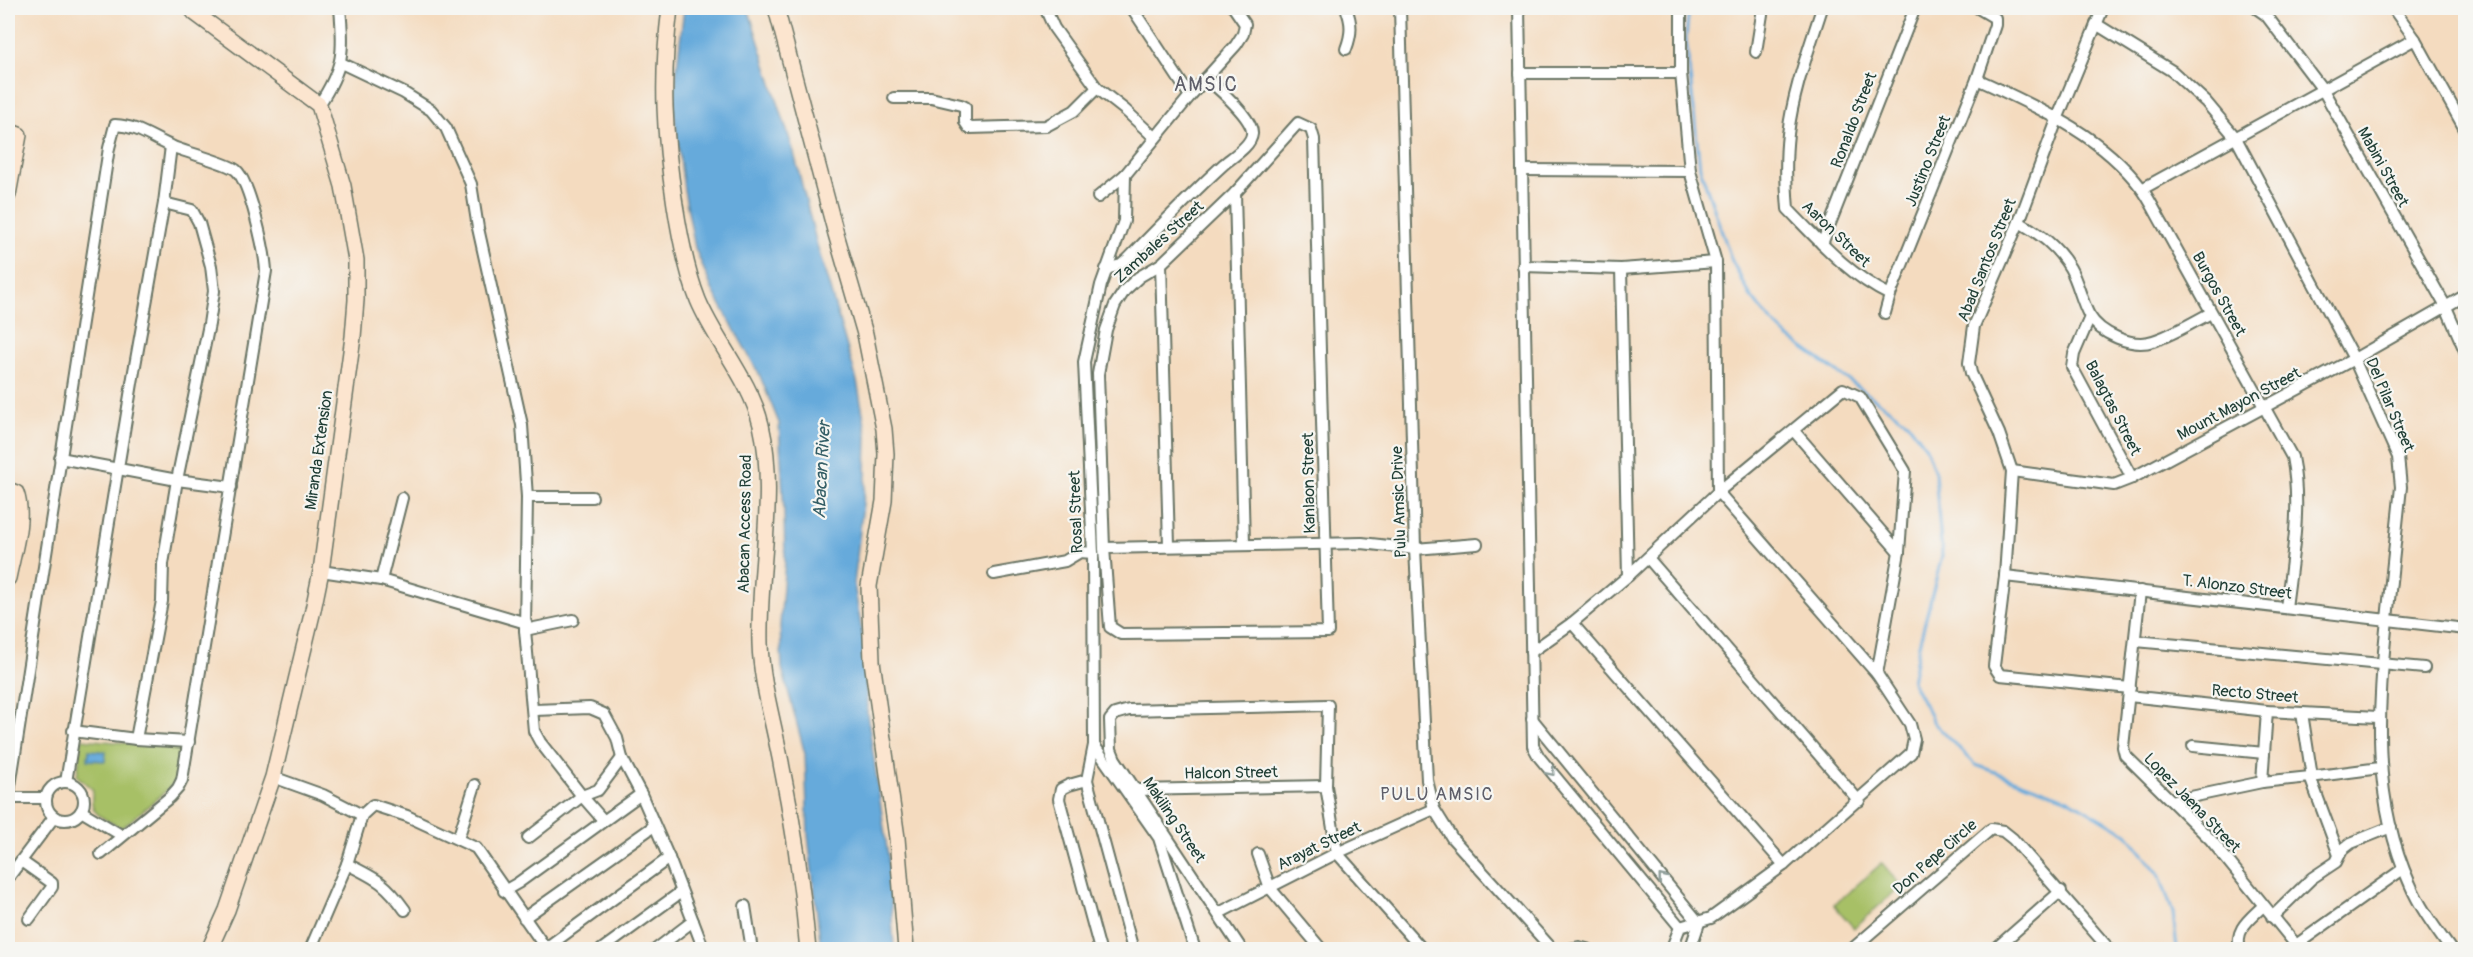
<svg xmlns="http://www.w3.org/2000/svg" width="2473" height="957" viewBox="0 0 2473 957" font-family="Pangolin,sans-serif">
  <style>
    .green { fill: #a7c066; stroke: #637e4d; stroke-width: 1.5 }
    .water { fill: #66aadb; stroke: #427488; stroke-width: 1.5 }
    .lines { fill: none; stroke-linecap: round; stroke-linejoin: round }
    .stream { stroke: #66aadb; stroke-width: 3 }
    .street-casing { stroke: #6a7465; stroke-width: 14 }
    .secondary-casing { stroke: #6a7465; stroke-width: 18 }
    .street { stroke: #fff; stroke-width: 10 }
    .secondary { stroke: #fce5cf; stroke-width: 15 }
    .oneway { stroke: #8f9e9a }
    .labels { text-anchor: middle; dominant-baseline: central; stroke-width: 4.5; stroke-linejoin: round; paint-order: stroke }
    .street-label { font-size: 16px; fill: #1f3d34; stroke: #f6f6f2 }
    .water-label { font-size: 18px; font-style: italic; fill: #345e66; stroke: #f6f6f2 }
    .neighbourhood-label { font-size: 18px; letter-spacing: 1.5px; fill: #5e5e69; stroke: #f6f6f2 }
    .quarter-label { font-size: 20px; letter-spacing: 1.5px; fill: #5e5e69; stroke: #f6f6f2 }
  </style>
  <rect width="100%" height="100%" fill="#f6f6f2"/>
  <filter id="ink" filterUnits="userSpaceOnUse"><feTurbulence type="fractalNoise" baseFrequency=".0167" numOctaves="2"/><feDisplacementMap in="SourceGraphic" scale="12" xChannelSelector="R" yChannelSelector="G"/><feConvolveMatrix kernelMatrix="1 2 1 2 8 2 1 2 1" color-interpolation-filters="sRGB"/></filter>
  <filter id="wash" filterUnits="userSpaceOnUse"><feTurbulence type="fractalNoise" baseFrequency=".008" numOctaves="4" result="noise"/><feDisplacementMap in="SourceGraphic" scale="24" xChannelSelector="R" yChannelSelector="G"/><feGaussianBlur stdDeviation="1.35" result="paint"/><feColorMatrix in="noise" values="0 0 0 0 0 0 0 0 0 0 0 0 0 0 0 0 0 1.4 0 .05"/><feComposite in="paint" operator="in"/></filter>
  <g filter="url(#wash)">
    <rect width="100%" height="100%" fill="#f4dbbf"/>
    <g class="green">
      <path d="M82,739L183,748L179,780L122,828C103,818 87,815 93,790L77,776Z"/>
      <polygon points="1882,863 1901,886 1854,928 1834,905"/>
    </g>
    <g class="water">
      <polygon points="684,8 748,8 794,153 817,245 857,381 867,435 866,476 854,584 865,651 867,712 888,856 894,949 821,949 808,835 805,754 782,668 780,626 785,560 784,512 779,423 760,376 712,289 695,248 684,190 674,112 676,76"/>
      <polygon points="89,750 106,752 105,761 88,760"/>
    </g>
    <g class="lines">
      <polyline class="stream" points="1689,8 1686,38 1700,168 1732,261 1750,295 1770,320 1788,337 1907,422 1926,447 1935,473 1942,556 1919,645 1912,682 1934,723 1976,765 2068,799 2127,834 2159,874 2173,913 2177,950"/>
    </g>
  </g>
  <g filter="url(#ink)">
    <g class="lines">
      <g class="street-casing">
        <g id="street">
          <polyline points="1048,8 1046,10 1054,28 1097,88 1125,110 1155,138"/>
          <polyline points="1132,8 1190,96"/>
          <path d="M1346,8C1352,23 1352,33 1346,49"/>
          <polyline points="1400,8 1415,549 1427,780 1434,809 1452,838 1553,950"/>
          <polyline points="1519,8 1533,746 1539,757 1680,927 1671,950"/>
          <path d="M1822,8C1809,49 1793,91 1788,134C1785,159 1786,185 1788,209C1820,242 1849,275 1890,295"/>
          <polyline points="2103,8 2058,117 2019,222 1974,326 1969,363 1971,373 1999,433 2012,471 2005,576 1994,666 2000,675 2130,688"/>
          <polyline points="2256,8 2266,15 2323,90 2446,307 2466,353"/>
          <polyline points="2393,8 2415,39 2466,131"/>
          <path d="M2096,24L2172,71L2206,102L2236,138L2354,359L2398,457L2401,487C2396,531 2392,575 2387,619C2378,710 2371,798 2410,884C2420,908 2436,929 2451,950"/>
          <polyline points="1756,52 1763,8"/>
          <polyline points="341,63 404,93 431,110 446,128 471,184 478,228 522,425 527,497 525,630 534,731 540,742 582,796 528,838"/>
          <polyline points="1520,73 1681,73"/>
          <path d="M1977,79C2037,107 2101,134 2142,189C2150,200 2156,213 2163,225L2292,457C2302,507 2292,557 2286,608"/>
          <polyline points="894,98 931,98 961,105 965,107 965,122 969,128 1046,126 1074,111 1097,88"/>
          <path d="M319,105C344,67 344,52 340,8"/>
          <polygon points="1298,123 1311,129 1314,139 1328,632 1121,634 1110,627 1104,548 1098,374 1106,330 1115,305 1125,290 1139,277 1161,264 1235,193"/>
          <polyline points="1522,170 1690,171"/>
          <polyline points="2142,189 2415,39"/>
          <polyline points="1235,193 1244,544"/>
          <polyline points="1098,197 1125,175"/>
          <path d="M2019,222C2040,234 2057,246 2070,268C2078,282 2081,300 2089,315C2100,334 2132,348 2153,341C2173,335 2193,322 2211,313"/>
          <polyline points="1822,244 1915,8"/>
          <polyline points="1161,264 1169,545"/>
          <polyline points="1523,266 1621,269 1716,262"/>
          <path d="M1106,269L1121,265L1128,259C1159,227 1191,194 1224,164C1232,157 1251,146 1252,134C1254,119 1218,88 1206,78"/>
          <polyline points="1621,269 1628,576"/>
          <polyline points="1885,313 1890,295 1977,79 1995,25 1995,18 1978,8"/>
          <polyline points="2090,317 2074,354 2072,367 2132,478"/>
          <polyline points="1794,431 1899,552"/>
          <polyline points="60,458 177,480 231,487"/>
          <polyline points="2012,471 2114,485 2132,478 2354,359 2466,295"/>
          <polyline points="527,497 592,497"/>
          <polyline points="1104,548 1362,543 1415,549 1477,544"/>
          <polyline points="1648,558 1859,801"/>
          <polyline points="321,571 381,580 526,623"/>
          <polyline points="994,574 1065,561 1080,552 1093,553"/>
          <polyline points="2005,576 2466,629"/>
          <polyline points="381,580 402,498"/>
          <polyline points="2140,591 2123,747 2125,755 2211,840 2296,945"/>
          <polyline points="1572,623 1784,865"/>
          <polyline points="525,630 573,620"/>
          <polyline points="2136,641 2424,668"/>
          <polyline points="1531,652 1572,623 1628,576 1718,492 1843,389 1860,397 1905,471 1899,552 1877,674"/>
          <polyline points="2129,696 2267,711 2378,717"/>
          <polyline points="534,710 590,708 604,714 617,738 622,758 641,794"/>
          <polyline points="2302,713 2312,777"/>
          <polyline points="1532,719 1699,923 1690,950"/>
          <polyline points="73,731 136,739 189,742"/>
          <polyline points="136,739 162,601 163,564 177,480 209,324 214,291 211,266 199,223 192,210 164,203"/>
          <polyline points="1094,745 1159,838 1195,950"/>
          <polyline points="2193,746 2264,753"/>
          <polyline points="273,777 323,795 362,815"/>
          <polyline points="2310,777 2380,768"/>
          <polyline points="1087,780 1069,785 1061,789 1059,799 1100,950"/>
          <circle cx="65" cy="801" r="19"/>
          <polyline points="66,782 134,371 164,203 171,146"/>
          <polyline points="2262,782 2267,711"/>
          <polyline points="1137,790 1326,786"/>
          <polyline points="8,798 46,798"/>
          <path d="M8,799L109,148L115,125C138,126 150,137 171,146C184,152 228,163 236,170C250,182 265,252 266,271L182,780L178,788L170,797L101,854"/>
          <polyline points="2172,801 2262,782 2310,777 2339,855"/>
          <polyline points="81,811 121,835"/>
          <polyline points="603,820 582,796 598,790 622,758"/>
          <polyline points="458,839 475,785"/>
          <polyline points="1258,854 1270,888 1322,950"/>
          <polyline points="21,861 52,883 52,887 29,919"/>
          <path d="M347,864C377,879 386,883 405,910"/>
          <polyline points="8,878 54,817"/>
          <polyline points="504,891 518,883 641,794 669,858 704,950"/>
          <polyline points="745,906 752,950"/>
          <polyline points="1219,913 1337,853 1434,809"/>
          <polyline points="2272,917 2312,878 2336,862 2342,850 2351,843 2391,827"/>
          <polyline points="524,918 654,826"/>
          <polyline points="1680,927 1711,918 1784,865 1911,753 1914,739 1910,724 1877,674 1718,492 1716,262 1690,171 1681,73 1681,8"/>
          <polyline points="546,948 669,858"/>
          <polyline points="310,950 347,864 362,815 373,805 407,816 476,848 547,950"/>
          <polyline points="601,950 681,892"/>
          <polyline points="655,950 693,921"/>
          <polyline points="1133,950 1087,780 1094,745 1093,553 1084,362 1101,285 1124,221 1125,175 1190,96 1236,45 1243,34 1245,24 1234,8"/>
          <polyline points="1242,950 1115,759 1111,749 1110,720 1115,714 1129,710 1328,705 1326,786 1337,853 1423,950"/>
          <polyline points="1564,950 1579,947 1590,950"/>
          <polyline points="1851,950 1991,829 2003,831 2013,839 2110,950"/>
          <polyline points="1994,950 2061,891"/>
          <path d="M2240,950C2234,929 2250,919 2263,906"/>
          <polyline points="2289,950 2403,869"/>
        </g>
      </g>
      <g class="secondary-casing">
        <g id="secondary">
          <polyline points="191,8 195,13 319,105 343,186 356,260 356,300 353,337 321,571 313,610 273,777 227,910 209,950"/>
          <path d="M670,8C661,79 664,135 675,205C680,237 686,270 698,300C716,343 750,379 761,425C777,492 758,574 760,643C761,679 771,713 778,748C792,814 802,882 808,950"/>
          <polyline points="776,8 836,234 865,334 884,429 886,454 884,501 869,586 872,661 897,838 906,950"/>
          <polyline points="8,131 19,135 8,195"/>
          <path d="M8,490L16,493C25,518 13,552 8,578"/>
        </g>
      </g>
      <use href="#street" class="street"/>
      <use href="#secondary" class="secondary"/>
    </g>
    <defs><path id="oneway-chevron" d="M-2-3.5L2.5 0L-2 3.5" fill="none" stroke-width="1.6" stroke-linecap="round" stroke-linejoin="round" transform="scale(1.5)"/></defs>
    <g class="oneway">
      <use href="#oneway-chevron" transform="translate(1551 772) rotate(50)"/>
      <use href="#oneway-chevron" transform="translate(1662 878) rotate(-129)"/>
    </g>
  </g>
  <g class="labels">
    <g class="street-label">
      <text transform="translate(1854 120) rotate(-69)">Ronaldo Street</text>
      <text transform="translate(1928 161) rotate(-68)">Justino Street</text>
      <text transform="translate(2383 167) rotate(61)">Mabini Street</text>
      <text transform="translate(1836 234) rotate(44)">Aaron Street</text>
      <text transform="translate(1159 242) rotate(-42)">Zambales Street</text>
      <text transform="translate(1987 260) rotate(-68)">Abad Santos Street</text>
      <text transform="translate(2219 294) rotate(61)">Burgos Street</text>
      <text transform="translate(2239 404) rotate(-28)">Mount Mayon Street</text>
      <text transform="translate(2390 405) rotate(67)">Del Pilar Street</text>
      <text transform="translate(2113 408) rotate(63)">Balagtas Street</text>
      <text transform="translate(319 450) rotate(-82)">Miranda Extension</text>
      <text transform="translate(1309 483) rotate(-91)">Kanlaon Street</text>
      <text transform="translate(1399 502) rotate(-92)">Pulu Amsic Drive</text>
      <text transform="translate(1076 512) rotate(-92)">Rosal Street</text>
      <text transform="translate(745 524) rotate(-89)">Abacan Access Road</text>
      <text transform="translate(2237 587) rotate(7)">T. Alonzo Street</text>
      <text transform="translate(2255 694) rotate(5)">Recto Street</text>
      <text transform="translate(1231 773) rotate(-1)">Halcon Street</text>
      <text transform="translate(2192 803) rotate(46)">Lopez Jaena Street</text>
      <text transform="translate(1174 820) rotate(56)">Makiling Street</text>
      <text transform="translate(1319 846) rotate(-26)">Arayat Street</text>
      <text transform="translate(1935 857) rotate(-41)">Don Pepe Circle</text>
    </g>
    <g class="water-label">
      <text transform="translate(822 470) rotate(-87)">Abacan River</text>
    </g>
    <g class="neighbourhood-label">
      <text x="1437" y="794">PULU AMSIC</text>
    </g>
    <g class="quarter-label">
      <text x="1206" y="84">AMSIC</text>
    </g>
  </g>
  <rect width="2473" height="957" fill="none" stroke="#f6f6f2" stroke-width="30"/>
</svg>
